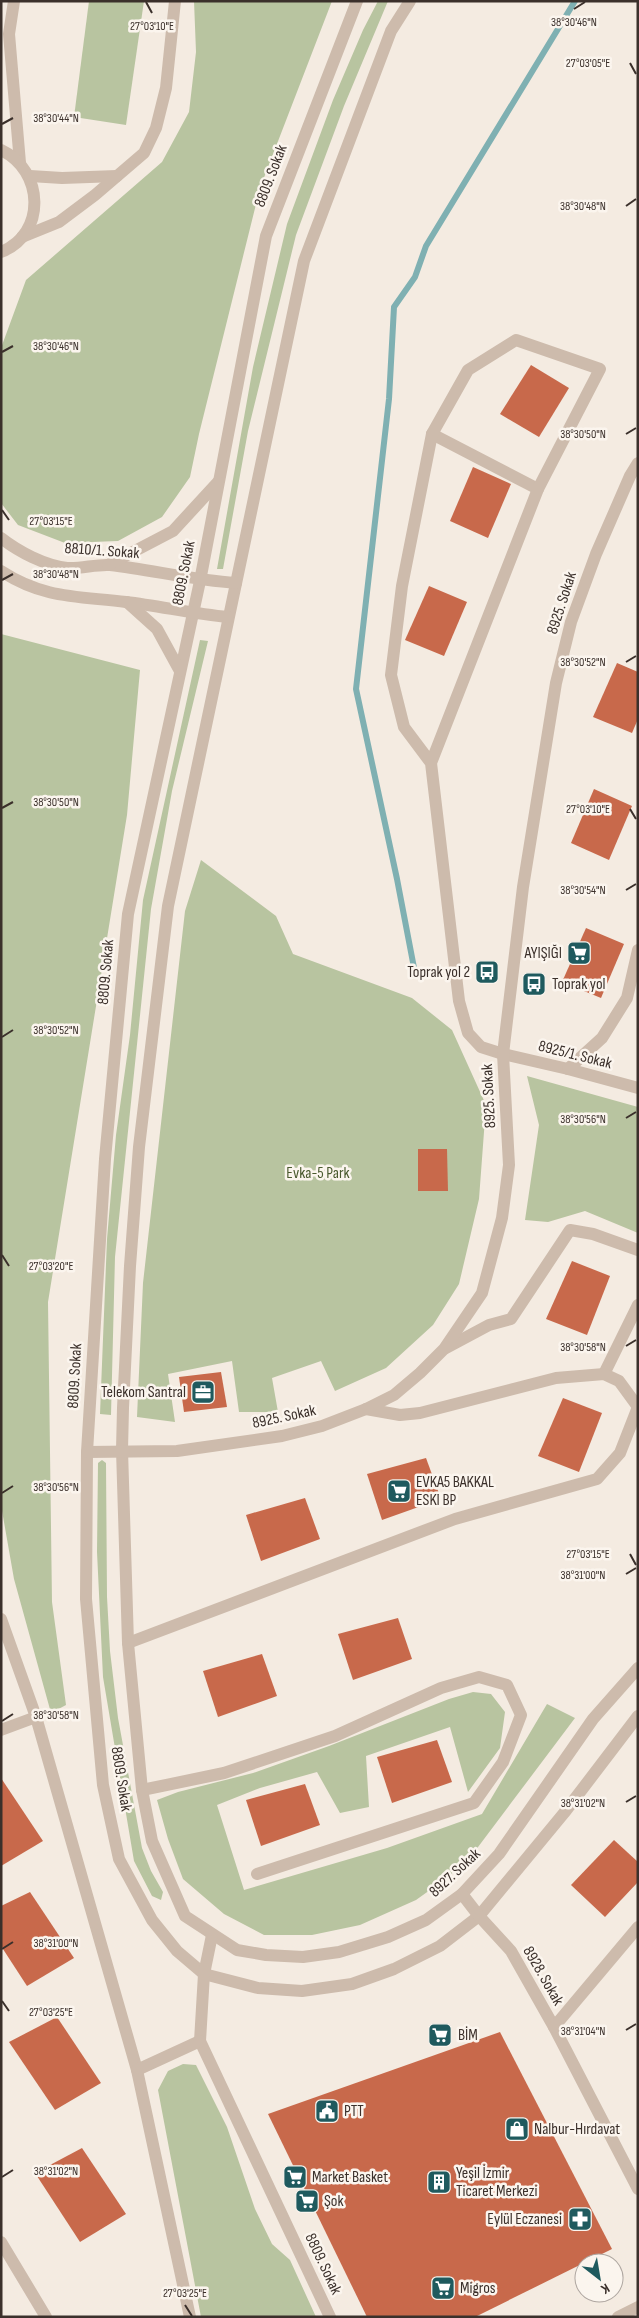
<svg xmlns="http://www.w3.org/2000/svg" width="639" height="2318" viewBox="0 0 639 2318" font-family="'Sofia Sans Condensed',sans-serif">
  <style>
    .green { fill: #b8c4a0 }
    .lines { fill: none; stroke-linecap: round; stroke-linejoin: round }
    .stream { stroke: #7fb0b2; stroke-width: 6 }
    .building { fill: #c8694b }
    .minor { stroke: #cdbbac; stroke-width: 12 }
    .ticks { fill: none; stroke: #3b302b; stroke-width: 2 }
    .labels { text-anchor: middle; dominant-baseline: central; stroke-width: 5; stroke-linejoin: round; paint-order: stroke }
    .street-label { font-size: 16px; fill: #3b302b; stroke: #fbf5ee }
    .poi-label { font-size: 16px; fill: #3b302b; stroke: #fbf5ee; text-anchor: start }
    .park-label { font-size: 16px; fill: #4a5a2e; stroke: #fbf5ee }
    .ticks-label { font-size: 12px; text-anchor: middle; fill: #3b302b; stroke: #fbf5ee; stroke-width: 5; stroke-linejoin: round; paint-order: stroke }
  </style>
  <rect width="100%" height="100%" fill="#f4ebe1"/>
  <g class="green">
    <polygon points="89,1 144,1 126,125 74,117"/>
    <polygon points="194,1 332,1 260,188 199,434 190,477 162,517 118,541 65,543 18,525 1,503 1,348 26,280 162,162 189,112 196,52"/>
    <polygon points="378,1 388,1 344,106 296,235 248,431 223,569 217,569 253,367 287,224 333,100 363,30"/>
    <polygon points="1,634 140,670 127,815 48,1302 52,1602 66,1705 51,1713 14,1579 1,1505"/>
    <polygon points="200,640 208,641 172,791 151,909 115,1257 111,1415 100,1414 107,1239 116,1135 130,1035 143,900"/>
    <polygon points="201,860 276,916 293,954 412,998 452,1030 486,1105 479,1199 459,1284 433,1325 386,1368 335,1391 321,1361 272,1378 278,1412 239,1412 232,1361 168,1374 175,1422 137,1417 143,1283 185,911"/>
    <polygon points="527,1076 638,1107 638,1233 585,1211 548,1222 525,1220 539,1125"/>
    <polygon points="102,1460 106,1463 107,1597 110,1651 118,1718 142,1848 151,1871 163,1892 161,1900 152,1896 134,1861 103,1677 97,1552 98,1463"/>
    <polygon points="473,1692 491,1694 505,1712 500,1748 468,1792 450,1727 366,1756 369,1807 340,1813 317,1772 260,1788 217,1805 244,1890 387,1848 482,1814 547,1704 575,1718 469,1859 444,1880 416,1900 360,1925 312,1935 264,1935 224,1914 183,1879 168,1839 157,1800 178,1792 253,1773 329,1746 449,1699"/>
    <polygon points="183,2064 196,2065 227,2127 255,2209 272,2244 290,2260 316,2317 201,2317 158,2090 168,2071"/>
  </g>
  <g class="lines">
    <polyline class="stream" points="415,973 397,879 356,689 389,399 394,307 415,277 426,246 575,1"/>
  </g>
  <g class="building">
    <polygon points="531,365 569,388 539,437 500,414"/>
    <polygon points="473,467 511,484 488,538 450,521"/>
    <polygon points="429,586 467,602 444,656 405,640"/>
    <polygon points="617,663 638,672 638,719 632,733 593,717"/>
    <polygon points="594,789 632,806 609,860 571,843"/>
    <polygon points="586,928 624,944 601,998 562,982"/>
    <polygon points="418,1149 447,1149 448,1191 418,1191"/>
    <polygon points="572,1261 610,1276 587,1335 546,1319"/>
    <polygon points="221,1372 227,1407 184,1412 179,1377"/>
    <polygon points="563,1398 602,1413 579,1472 538,1456"/>
    <polygon points="426,1458 441,1499 382,1520 367,1474"/>
    <polygon points="305,1498 320,1539 261,1561 246,1515"/>
    <polygon points="398,1618 412,1659 353,1680 338,1634"/>
    <polygon points="262,1654 277,1696 218,1717 203,1671"/>
    <polygon points="437,1740 452,1782 392,1803 377,1757"/>
    <polygon points="1,1778 43,1841 1,1866"/>
    <polygon points="305,1784 320,1825 261,1846 246,1800"/>
    <polygon points="614,1840 638,1862 638,1882 605,1917 571,1885"/>
    <polygon points="30,1892 74,1958 27,1986 1,1946 1,1906"/>
    <polygon points="57,2017 101,2083 55,2110 9,2042"/>
    <polygon points="500,2032 612,2249 475,2317 367,2317 268,2114"/>
    <polygon points="82,2148 126,2214 80,2242 35,2173"/>
  </g>
  <g class="lines">
    <g class="minor">
      <polyline points="14,1 9,34 20,163"/>
      <polyline points="357,1 266,236 200,581 128,914 105,1159 87,1452 86,1599 103,1785 119,1859 152,1920 177,1951 204,1974 258,1988 302,1991 352,1984 394,1969 440,1946 479,1916 564,1813 638,1716"/>
      <polyline points="410,1 391,31 304,261 168,906 139,1147 130,1266 123,1408 122,1450 128,1643 142,1790 152,1841 185,1916 237,1950 266,1955 303,1957 339,1952 388,1937 426,1920 462,1894 499,1854 593,1719 638,1668"/>
      <path d="M1,150C44,170 47,234 1,252"/>
      <polyline points="30,176 62,178 117,176"/>
      <polyline points="22,237 59,222 95,195 144,153 156,128 166,88 175,1"/>
      <polyline points="432,434 538,489"/>
      <path d="M1,538C19,552 44,565 67,568C81,569 96,564 110,565C152,570 193,580 236,583"/>
      <polyline points="108,565 173,531 218,482"/>
      <path d="M1,571C44,599 78,596 126,602C160,606 194,614 228,617"/>
      <polyline points="127,602 157,629 180,671"/>
      <polyline points="431,763 538,489 600,369 516,340 468,370 432,434 402,586 391,675 404,727 431,763 459,1001 468,1033 481,1047 503,1054 568,1069 638,1088"/>
      <polyline points="568,1069 602,1038 627,998 638,950"/>
      <polyline points="446,1348 489,1325 511,1319 570,1230 593,1234 638,1250"/>
      <polyline points="604,1374 638,1305"/>
      <polyline points="366,1409 400,1415 420,1413 556,1378 604,1374 619,1381 638,1407"/>
      <polyline points="87,1452 177,1451 282,1436 322,1426 366,1409 394,1395 420,1373 444,1349 482,1293 502,1218 509,1165 503,1054 523,887 556,683 571,622 596,554 630,476 638,463"/>
      <polyline points="1,1619 36,1717 137,2070"/>
      <polyline points="128,1643 455,1519 597,1479 620,1453 638,1407"/>
      <polyline points="1,1730 36,1717"/>
      <polyline points="142,1790 224,1773 335,1736 441,1688 479,1677 507,1685 521,1715 503,1762 474,1803 257,1874"/>
      <polyline points="462,1894 479,1916 511,1951 554,2027 638,2189"/>
      <polyline points="212,1935 204,1974 200,2041 330,2317"/>
      <polyline points="554,2027 638,1927"/>
      <polyline points="1,2242 46,2317"/>
      <polyline points="190,2317 137,2070 200,2041"/>
      <polyline points="618,2317 638,2307"/>
    </g>
  </g>
  <path class="ticks" d="M146,2L152,13M574,9L585,2M630,63L636,74M2,124L13,118M626,206L636,199M2,352L13,346M626,434L636,428M2,510L9,520M2,580L13,574M626,662L636,656M2,808L13,802M630,809L636,819M626,890L636,884M2,1037L13,1030M626,1118L636,1112M2,1255L9,1266M626,1346L636,1340M2,1493L13,1486M630,1554L636,1565M626,1574L636,1568M2,1721L13,1714M626,1802L636,1796M2,1949L13,1942M2,2001L9,2011M626,2030L636,2024M2,2177L13,2170M185,2305L192,2316"/>
  <defs>
    <g id="supermarket-square" transform="scale(1.25)"><rect x="-9" y="-9" width="18" height="18" rx="4" fill="#1f5a5e" stroke="#fbf5ee"/><path d="M-6-5.5h2.5l.6 2H6L4.5 2H-2.5L-4.4-4H-6ZM-1.5 3.2a1.3 1.3 0 1 0 .1 0ZM3 3.2a1.3 1.3 0 1 0 .1 0Z" fill="#fff"/></g>
    <g id="bus-square" transform="scale(1.25)"><rect x="-9" y="-9" width="18" height="18" rx="4" fill="#1f5a5e" stroke="#fbf5ee"/><path d="M-5-6H5V4H4V6H2V4H-2V6H-4V4H-5ZM-3.5-4V0h7V-4ZM-3.5 1.2v1.5H-2V1.2ZM2 1.2v1.5H3.5V1.2Z" fill="#fff"/></g>
    <g id="office-square" transform="scale(1.25)"><rect x="-9" y="-9" width="18" height="18" rx="4" fill="#1f5a5e" stroke="#fbf5ee"/><path d="M-6-3h4V-5.5h4V-3h4V5H-6ZM-1-4.5V-3h2v-1.5ZM-6 0V1H6V0Z" fill="#fff"/></g>
    <g id="civic-square" transform="scale(1.25)"><rect x="-9" y="-9" width="18" height="18" rx="4" fill="#1f5a5e" stroke="#fbf5ee"/><path d="M-.6-6.5H3V-4.5H.6V-3L4-1V1h2V6H-6V1h2V-1L-.6-3ZM-1.2 2.5V6h2.4V2.5Z" fill="#fff"/></g>
    <g id="shop-square" transform="scale(1.25)"><rect x="-9" y="-9" width="18" height="18" rx="4" fill="#1f5a5e" stroke="#fbf5ee"/><path d="M-5-2.5h2.3a2.7 3.5 0 0 1 5.4 0H5L5.5 6h-11ZM-1.5-2.5h3a1.5 2.3 0 0 0-3 0Z" fill="#fff"/></g>
    <g id="building-square" transform="scale(1.25)"><rect x="-9" y="-9" width="18" height="18" rx="4" fill="#1f5a5e" stroke="#fbf5ee"/><path d="M-4-6H4V6H1V3H-1V6H-4ZM-2.5-4.3h1.7v1.8h-1.7ZM.8-4.3h1.7v1.8H.8ZM-2.5-1h1.7V.8h-1.7ZM.8-1h1.7V.8H.8Z" fill="#fff"/></g>
    <g id="pharmacy-square" transform="scale(1.25)"><rect x="-9" y="-9" width="18" height="18" rx="4" fill="#1f5a5e" stroke="#fbf5ee"/><path d="M-2-6h4v4h4v4h-4v4h-4v-4h-4v-4h4Z" fill="#fff"/></g>
  </defs>
  <g fill-rule="evenodd">
    <use href="#supermarket-square" x="579" y="953"/>
    <use href="#bus-square" x="487" y="972"/>
    <use href="#bus-square" x="534" y="984"/>
    <use href="#office-square" x="203" y="1392"/>
    <use href="#supermarket-square" x="399" y="1491"/>
    <use href="#supermarket-square" x="440" y="2035"/>
    <use href="#civic-square" x="327" y="2111"/>
    <use href="#shop-square" x="517" y="2129"/>
    <use href="#supermarket-square" x="295" y="2177"/>
    <use href="#building-square" x="439" y="2182"/>
    <use href="#supermarket-square" x="307" y="2201"/>
    <use href="#pharmacy-square" x="580" y="2219"/>
    <use href="#supermarket-square" x="443" y="2288"/>
  </g>
  <g class="labels">
    <g class="street-label">
      <text transform="translate(271 176) rotate(-69)">8809. Sokak</text>
      <text transform="translate(102 551) rotate(4)">8810/1. Sokak</text>
      <text transform="translate(184 573) rotate(-79)">8809. Sokak</text>
      <text transform="translate(562 603) rotate(-72)">8925. Sokak</text>
      <text transform="translate(106 972) rotate(-85)">8809. Sokak</text>
      <text transform="translate(575 1055) rotate(14)">8925/1. Sokak</text>
      <text transform="translate(489 1096) rotate(-93)">8925. Sokak</text>
      <text transform="translate(75 1376) rotate(-87)">8809. Sokak</text>
      <text transform="translate(284 1417) rotate(-12)">8925. Sokak</text>
      <text transform="translate(121 1779) rotate(81)">8809. Sokak</text>
      <text transform="translate(455 1873) rotate(-43)">8927. Sokak</text>
      <text transform="translate(543 1976) rotate(60)">8928. Sokak</text>
      <text transform="translate(323 2264) rotate(65)">8809. Sokak</text>
    </g>
    <g class="poi-label">
      <text x="562" y="953" text-anchor="end">AYIŞIĞI</text>
      <text x="470" y="972" text-anchor="end">Toprak yol 2</text>
      <text x="552" y="984">Toprak yol</text>
      <text x="186" y="1392" text-anchor="end">Telekom Santral</text>
      <text x="416" y="1482">EVKA5 BAKKAL<tspan x="416" dy="18">ESKI BP</tspan></text>
      <text x="458" y="2035">BİM</text>
      <text x="344" y="2111">PTT</text>
      <text x="534" y="2129">Nalbur-Hırdavat</text>
      <text x="456" y="2173">Yeşil İzmir<tspan x="456" dy="18">Ticaret Merkezi</tspan></text>
      <text x="312" y="2177">Market Basket</text>
      <text x="324" y="2201">Şok</text>
      <text x="562" y="2219" text-anchor="end">Eylül Eczanesi</text>
      <text x="460" y="2288">Migros</text>
    </g>
    <g class="park-label">
      <text x="318" y="1173">Evka-5 Park</text>
    </g>
  </g>
  <g class="ticks-label">
    <text x="574" y="26">38°30'46"N</text>
    <text x="152" y="30">27°03'10"E</text>
    <text x="588" y="67">27°03'05"E</text>
    <text x="56" y="122">38°30'44"N</text>
    <text x="583" y="210">38°30'48"N</text>
    <text x="56" y="350">38°30'46"N</text>
    <text x="583" y="438">38°30'50"N</text>
    <text x="51" y="525">27°03'15"E</text>
    <text x="56" y="578">38°30'48"N</text>
    <text x="583" y="666">38°30'52"N</text>
    <text x="56" y="806">38°30'50"N</text>
    <text x="588" y="813">27°03'10"E</text>
    <text x="583" y="894">38°30'54"N</text>
    <text x="56" y="1034">38°30'52"N</text>
    <text x="583" y="1123">38°30'56"N</text>
    <text x="51" y="1270">27°03'20"E</text>
    <text x="583" y="1351">38°30'58"N</text>
    <text x="56" y="1491">38°30'56"N</text>
    <text x="588" y="1558">27°03'15"E</text>
    <text x="583" y="1579">38°31'00"N</text>
    <text x="56" y="1719">38°30'58"N</text>
    <text x="583" y="1807">38°31'02"N</text>
    <text x="56" y="1947">38°31'00"N</text>
    <text x="51" y="2016">27°03'25"E</text>
    <text x="583" y="2035">38°31'04"N</text>
    <text x="56" y="2175">38°31'02"N</text>
    <text x="185" y="2297">27°03'25"E</text>
  </g>
  <rect width="639" height="2318" fill="none" stroke="#3b302b" stroke-width="5"/>
  <g transform="translate(599 2278) rotate(149)"><circle r="24" fill="#fbf5ee" stroke="#aea6a0"/>
  <path d="M0-4L9 19L0 12L-9 19Z" fill="#1f5a5e"/>
  <text y="-8" font-size="14" font-weight="bold" text-anchor="middle" fill="#3b302b">K</text>
  </g>
</svg>
